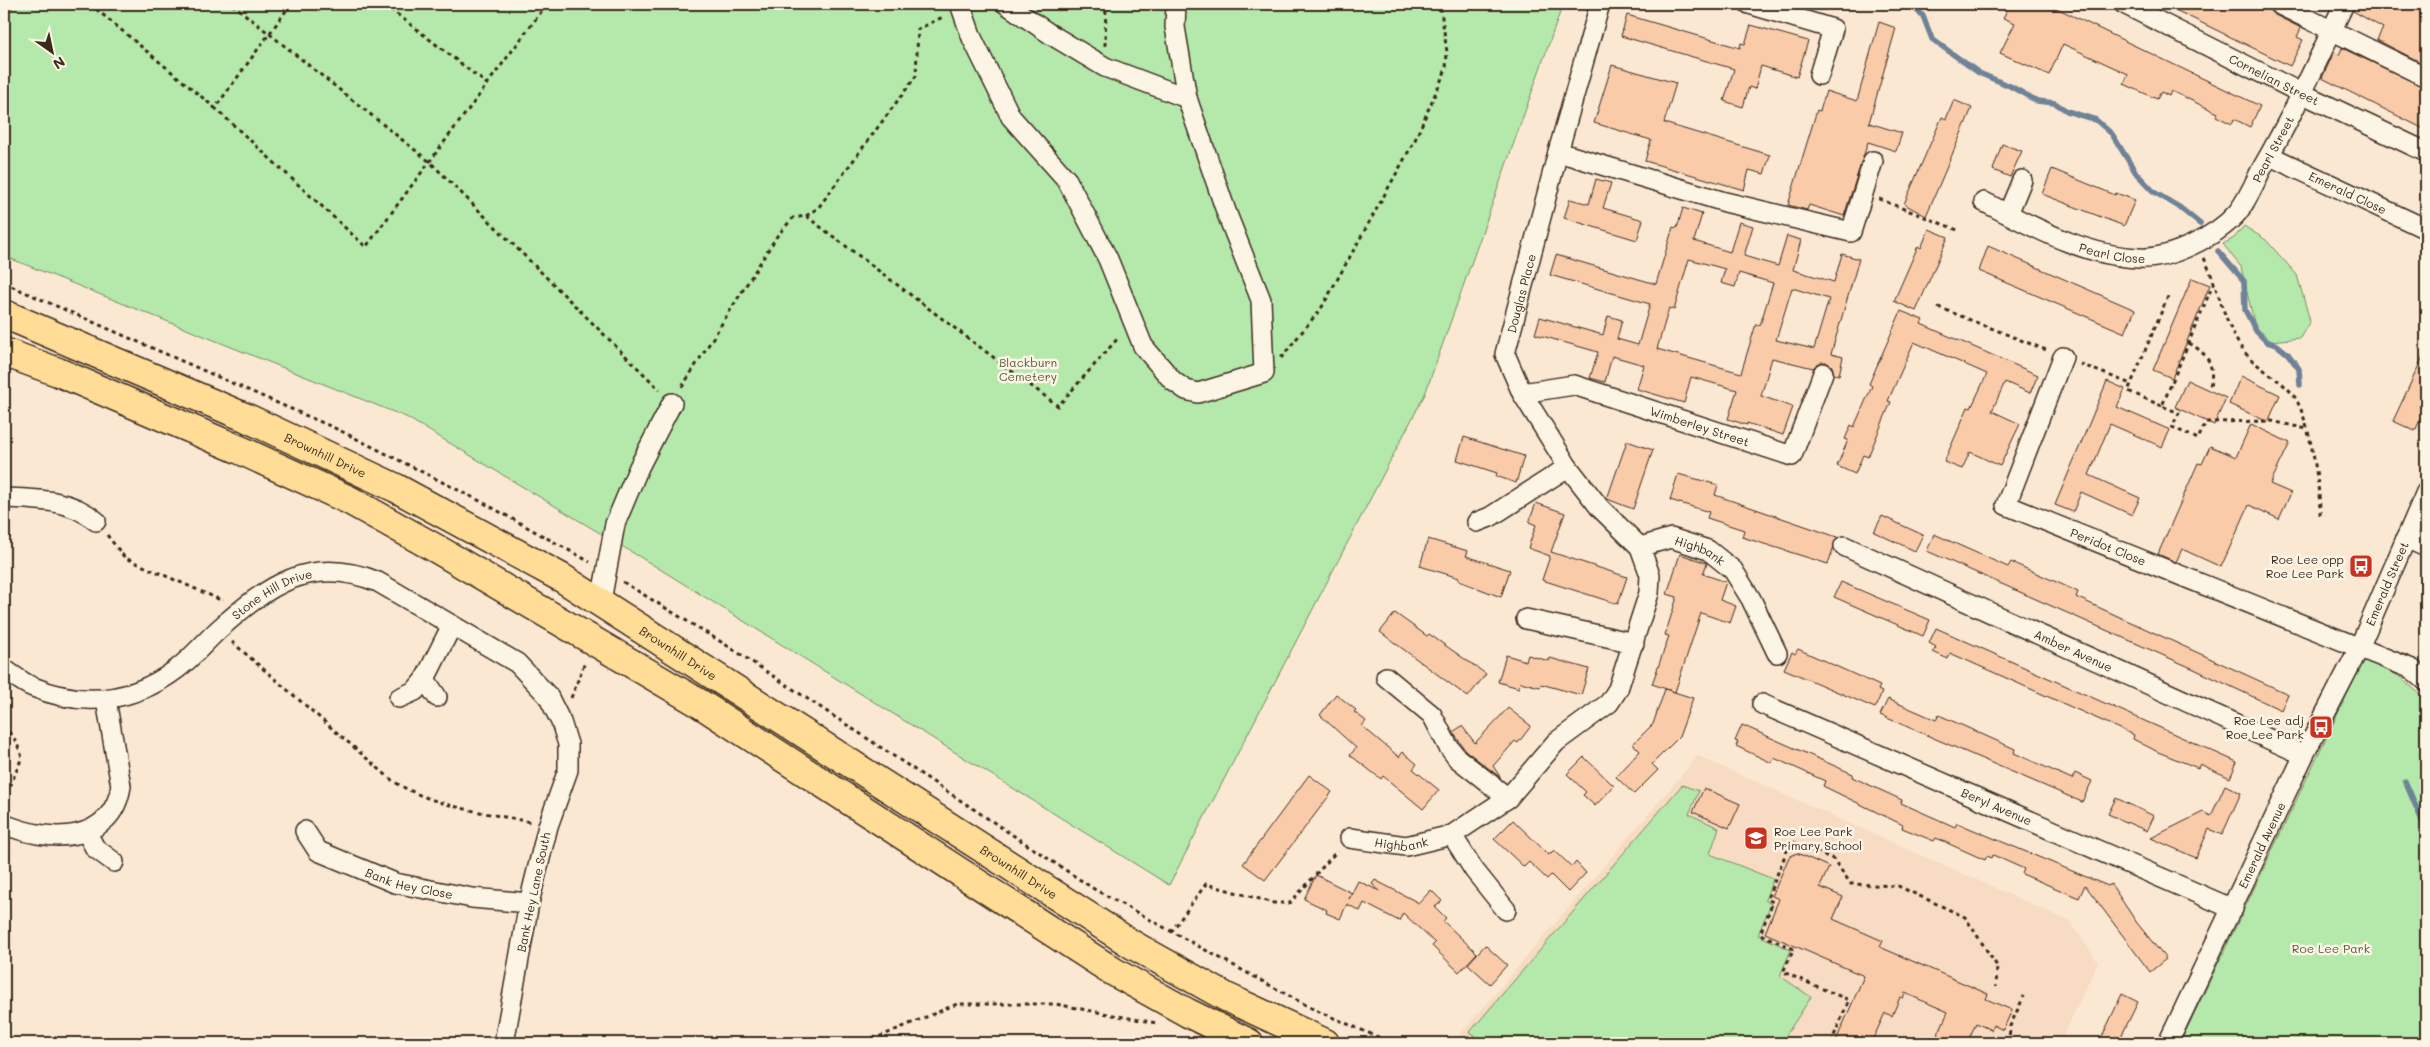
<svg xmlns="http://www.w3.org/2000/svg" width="2430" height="1047" viewBox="0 0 2430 1047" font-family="Mali,sans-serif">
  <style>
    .built { fill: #f7dbc3 }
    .green { fill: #b4e9ab; stroke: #788a64 }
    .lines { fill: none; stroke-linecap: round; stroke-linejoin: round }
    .stream { stroke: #6e8298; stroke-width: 5.5 }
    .building { fill: #facba9; stroke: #3b2a1e; fill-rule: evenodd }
    .minor-casing { stroke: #3b2a1e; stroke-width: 22 }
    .highway-casing { stroke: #3b2a1e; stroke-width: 31 }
    .path { stroke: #3b2a1e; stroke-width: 3; stroke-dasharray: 4 4; stroke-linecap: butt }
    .minor { stroke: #fcf5e5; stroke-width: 19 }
    .highway { stroke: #ffdd96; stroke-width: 28 }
    .labels { text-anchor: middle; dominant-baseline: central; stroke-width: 5; stroke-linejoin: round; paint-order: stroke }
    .street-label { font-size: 12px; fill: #3b2a1e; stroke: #fcf5e5 }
    .park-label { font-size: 12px; fill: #595a41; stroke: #fcf5e5 }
    .poi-label { font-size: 12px; fill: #3b2a1e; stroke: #fcf5e5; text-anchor: end }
  </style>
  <rect width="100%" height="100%" fill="#fbe8d3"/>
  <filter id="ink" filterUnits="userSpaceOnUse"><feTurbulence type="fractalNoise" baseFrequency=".02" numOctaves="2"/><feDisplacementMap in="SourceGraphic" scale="10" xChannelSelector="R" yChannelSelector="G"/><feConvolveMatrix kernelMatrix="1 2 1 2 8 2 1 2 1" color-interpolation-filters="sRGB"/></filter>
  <g filter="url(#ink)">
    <polygon class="built" points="1698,756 2069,921 2098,962 2060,1043 1453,1043"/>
    <g class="green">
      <polygon points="16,4 1563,4 1425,394 1169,885 650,563 406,417 4,256 4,19"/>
      <polygon points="2244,226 2266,240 2297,275 2310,321 2300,338 2271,341 2255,326 2241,267 2223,244 2234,238"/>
      <polygon points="2364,659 2401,677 2426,700 2426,1043 2180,1043"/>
      <polygon points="1682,785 1699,791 1689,814 1719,828 1710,854 1773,879 1765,900 1771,904 1758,935 1791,950 1780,976 1811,997 1781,1043 1490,1043 1469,1033"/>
    </g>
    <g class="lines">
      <g class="stream">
        <polyline points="1911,4 1923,16 1932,39 1979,73 2010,86 2037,101 2055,103 2067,111 2096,120 2112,134 2136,173 2154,192 2179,207 2200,224"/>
        <polyline points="2218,251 2244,281 2245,310 2256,331 2267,342 2277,345 2288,354 2299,369 2300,385"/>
        <polyline points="2405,781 2426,830"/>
      </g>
    </g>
    <g class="building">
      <polygon points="2010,4 2048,4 2260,106 2250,127 2234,119 2232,124 2216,116 2218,113 2171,91 2169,96 2161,92 2157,99 2124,84 2128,74 2063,44 2049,75 2000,53 2015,23 2003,18"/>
      <polygon points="2163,4 2267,4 2273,14 2301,28 2297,37 2303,40 2290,66"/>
      <polygon points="2355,4 2426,4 2426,65 2377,40 2383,28 2353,11"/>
      <polygon points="1627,15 1740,48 1741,43 1745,44 1751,25 1808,41 1797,77 1761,66 1755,89 1749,87 1743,107 1724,101 1734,69 1621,36"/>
      <polygon points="1879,22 1896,28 1869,123 1902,133 1896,151 1868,142 1844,216 1809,205 1807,210 1788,205 1817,110 1820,111 1826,91 1857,101"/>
      <polygon points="2342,48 2426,88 2426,130 2322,78 2334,52 2339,55"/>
      <polygon points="1612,65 1676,83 1664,123 1770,155 1764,174 1749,170 1744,190 1645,161 1651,140 1594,123"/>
      <polygon points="1954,100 1972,108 1926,216 1904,204 1942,117 1946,119"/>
      <polygon points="2002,144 2022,151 2010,177 1993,170"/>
      <polygon points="2052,169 2115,195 2116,193 2135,200 2124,226 2042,194"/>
      <polygon points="1596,179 1611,183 1603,208 1643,220 1637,240 1564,218 1570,199 1589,204"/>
      <path d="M1683,208L1702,214L1694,241L1730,252L1739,222L1753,226L1744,256L1764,262L1778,266L1787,236L1801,240L1793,270L1834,282L1842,254L1859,259L1831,354L1843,357L1839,375L1834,374L1832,366L1826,362H1821L1813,368L1772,358L1761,396L1793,407L1783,435L1747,423V425L1728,419L1737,390L1691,377L1684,403L1637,389L1644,365L1612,356L1605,382L1590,378L1598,352L1535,334L1540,317L1603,335L1608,316L1622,320L1617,339L1638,345L1650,304L1550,275L1556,255L1656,284L1673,227L1677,228ZM1689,259L1725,269L1721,283L1735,287L1739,273L1773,283L1760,325L1756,324L1741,373L1657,349L1669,308L1674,310ZM1792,288L1829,299L1814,349L1776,340Z"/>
      <polygon points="1929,229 1948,237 1916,311 1894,301 1918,246 1921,248"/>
      <polygon points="1988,246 2135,310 2125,333 1979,271"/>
      <polygon points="2192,278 2210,285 2172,378 2153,370"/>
      <polygon points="1901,311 1923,320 1921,324 2038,375 2030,393 2005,382 1992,411 2020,424 2000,466 1970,452 1962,469 1944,462 1968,407 1971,408 1987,374 1914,342 1888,401 1891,402 1868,457 1863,455 1855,474 1837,466 1848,440 1845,439 1851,425 1854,427 1872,386 1869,384"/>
      <polygon points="2426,350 2426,407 2415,431 2393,421"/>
      <polygon points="2241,376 2280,395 2268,422 2229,404"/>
      <polygon points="2187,380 2226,398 2214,425 2175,407"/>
      <polygon points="2107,381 2125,389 2117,407 2170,430 2162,447 2110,424 2099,451 2089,475 2140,498 2132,515 2081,492 2073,512 2055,505"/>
      <polygon points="2251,424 2290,443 2270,484 2291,493 2279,519 2249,505 2221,567 2182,549 2176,562 2158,554 2198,463 2202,464 2210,446 2236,457"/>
      <polygon points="1464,437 1524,456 1516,483 1496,476 1497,473 1457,460"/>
      <polygon points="1627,441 1653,450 1633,509 1607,499"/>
      <polygon points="1678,474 1718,485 1715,495 1837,537 1828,564 1742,537 1744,530 1707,518 1709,512 1670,500"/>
      <polygon points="1536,503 1565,513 1551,552 1627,577 1618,604 1542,580 1550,556 1528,548 1536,525 1529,522"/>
      <polygon points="1882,516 1923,535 1915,551 1874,532"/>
      <polygon points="1934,534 2008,567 2011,562 2061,584 2078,592 2076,597 2288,694 2281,710 2194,669 1927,551"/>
      <polygon points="1428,539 1468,551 1466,556 1510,570 1501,597 1459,581 1459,578 1420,566"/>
      <polygon points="1680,554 1707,563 1703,574 1726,582 1720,600 1736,606 1730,623 1701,613 1675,692 1652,684 1669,636 1665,635 1677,597 1667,594"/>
      <polygon points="1841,582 1930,620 1923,636 1834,597"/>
      <polygon points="1395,613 1427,636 1429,634 1486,674 1468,697 1380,632"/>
      <polygon points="1936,628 2237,762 2230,778 2200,764 2198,768 2158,752 2133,739 2134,735 1950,653 1948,659 1933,652 1936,647 1929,643"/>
      <polygon points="1798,649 1880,686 1878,690 1882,692 1875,708 1784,669 1792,652 1795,654"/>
      <polygon points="1506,655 1526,661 1528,655 1549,661 1550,658 1589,669 1581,695 1541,684 1540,687 1520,682 1519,688 1498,682"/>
      <polygon points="1665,689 1693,698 1679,737 1652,764 1658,770 1634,794 1616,777 1640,751 1633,744 1653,724"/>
      <polygon points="1336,694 1356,710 1354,712 1366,721 1362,726 1399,757 1403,752 1417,764 1413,769 1439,790 1423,809 1383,776 1381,779 1350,755 1356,748 1320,715"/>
      <polygon points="1888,699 1936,720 1939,715 2015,749 2014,753 2072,779 2075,773 2092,781 2082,802 1880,715"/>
      <polygon points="1508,708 1531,726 1518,743 1515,741 1493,766 1501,778 1465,750 1453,732 1462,726 1475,743"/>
      <polygon points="1742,725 1853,774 1852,777 1902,800 1901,803 1955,827 1957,823 2108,886 2111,884 2137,923 2166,959 2150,972 2085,885 2079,898 2022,874 2024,869 1993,855 1992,858 1987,856 1985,860 1936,838 1934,841 1902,828 1903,825 1823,786 1825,781 1774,758 1772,763 1736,746 1738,742 1735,741"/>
      <polygon points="1584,757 1614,786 1595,806 1583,795 1586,792 1567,774"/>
      <polygon points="1309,775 1332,792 1265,880 1243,864"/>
      <polygon points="2225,785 2241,793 2222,835 2209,829 2196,858 2151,838 2203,812 2211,816"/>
      <polygon points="1704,788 1740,804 1729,828 1693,812"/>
      <polygon points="2116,798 2154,816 2147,831 2108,814"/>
      <polygon points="1513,820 1549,855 1554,850 1572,867 1576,862 1586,873 1568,892 1551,875 1547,879 1529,862 1524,867 1494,839"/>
      <polygon points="1797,853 1829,867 1820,887 1843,897 1833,919 1883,941 1880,947 1988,994 1986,999 2012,1010 2003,1030 1993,1025 1991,1030 1976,1023 1967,1043 1934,1043 1948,1012 1905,993 1903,998 1900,997 1892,1016 1885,1013 1871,1043 1835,1043 1864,976 1765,933 1779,899 1772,896 1789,857"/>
      <polygon points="1316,875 1352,893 1349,899 1358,881 1380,891 1372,884 1375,880 1419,903 1431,890 1442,901 1435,907 1446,918 1443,921 1477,953 1459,972 1432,946 1435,943 1403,913 1399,921 1364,903 1360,911 1347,904 1340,919 1326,913 1327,910 1304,899"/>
      <polygon points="1485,945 1507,965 1490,984 1468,964"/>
      <polygon points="2122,994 2138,1002 2118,1043 2099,1043"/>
    </g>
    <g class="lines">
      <g class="minor-casing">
        <g id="minor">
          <polyline points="960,4 972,38 1011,117 1067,180 1108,259 1143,346 1173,381 1186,390 1198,393 1264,373 1261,300 1227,214 1187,98 1175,27 1176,4"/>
          <polyline points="1006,4 1050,34 1105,67 1187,98"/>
          <polyline points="1749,4 1833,29 1819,75"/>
          <path id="s1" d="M2124,4L2301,93L2426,152"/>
          <polyline points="2278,4 2426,77"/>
          <polyline points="1558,152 1725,202 1851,232 1873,161"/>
          <path id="s2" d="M2270,156L2426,229"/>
          <path id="s3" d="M1984,202C2032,226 2084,256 2139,258C2170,260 2217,236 2237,213C2247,201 2254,184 2261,170C2292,117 2318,60 2344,4"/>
          <polyline points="2008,214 2022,180"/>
          <path id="s4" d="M2063,357L2006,505L2412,669L2426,681"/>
          <path id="s5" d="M1522,393L1574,385L1792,456L1823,373"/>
          <path d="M4,498C35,499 71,499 96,521"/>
          <polyline points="1477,522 1490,517 1568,467"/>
          <polyline points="2406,538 2426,547"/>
          <path id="s6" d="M1844,546L2304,755"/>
          <path id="s7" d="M1640,547L1671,538L1708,550L1733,570L1751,599L1777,653"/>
          <polyline points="601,601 615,524 639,467 672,403"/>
          <polyline points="1526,619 1634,643"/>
          <path id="s8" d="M4,669C13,675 23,683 33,687C84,708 133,702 177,669C192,658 204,643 218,630C267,586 310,554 378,582L517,663L548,696L561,722L568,744V770L548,826L529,903L504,1043"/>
          <polyline points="1386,677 1432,715 1448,746 1457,758 1508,798"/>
          <polyline points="425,679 437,697"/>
          <polyline points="399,698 415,691 425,679 452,625"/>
          <path id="s9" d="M1762,704L2233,909"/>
          <path d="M4,824C48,843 112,845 121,786L106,700"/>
          <path id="s10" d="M305,831L318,851L395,883L472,898L529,903"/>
          <polyline points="87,833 95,848 114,862"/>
          <polyline points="1452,835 1474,870 1506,910"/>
          <path id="s11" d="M1350,838L1406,846L1452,835L1508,798L1556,742L1609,703L1618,689L1649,593L1650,575L1640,547L1600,508L1568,467L1522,393L1505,354L1558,152L1600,4"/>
          <path id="s12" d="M2168,1043L2304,755L2359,648L2426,492"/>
        </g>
      </g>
      <g class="highway-casing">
        <g id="highway">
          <path id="s13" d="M4,314L247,418L396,488L562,578L1133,945L1226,997L1325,1043"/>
          <polyline points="4,352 58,372 238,449 349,500 437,549 699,703 1114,972 1188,1013 1249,1043"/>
        </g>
      </g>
      <g class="path">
        <polyline points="90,4 215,108"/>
        <polyline points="232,4 430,162 660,390"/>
        <polyline points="291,4 215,108 366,247 541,12 531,4"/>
        <polyline points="384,4 487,84"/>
        <polyline points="1105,46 1106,4"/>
        <polyline points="1879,199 1960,231"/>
        <polyline points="806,216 818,208 916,76 918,29 945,16"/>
        <path d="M2204,258C2218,287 2223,319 2240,346C2253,366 2276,376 2291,392C2309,411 2321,491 2320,517"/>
        <polyline points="2214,282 2162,406 2179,413 2172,427 2198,439 2206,422 2272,421 2307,429"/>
        <polyline points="4,283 339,430 482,502 590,562"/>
        <polyline points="1938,307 2046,350"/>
        <path d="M2189,343C2208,354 2215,365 2210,386"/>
        <polyline points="1281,358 1322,307 1415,140 1446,69 1447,52 1440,4"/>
        <polyline points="2080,364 2131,384"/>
        <polyline points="682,387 777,236 793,218 806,216 1058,406 1119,337"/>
        <polyline points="2162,406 2128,391 2169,294"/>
        <polyline points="107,535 125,558 223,601"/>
        <polyline points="623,582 731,648 1094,889 1315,1010 1392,1043"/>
        <path d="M232,642L393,781C433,807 484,812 530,822"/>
        <polyline points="571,698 585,662"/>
        <polyline points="4,726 16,741 22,757 10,787 4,794"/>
        <polyline points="1171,932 1206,884 1274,903 1290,903 1337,851"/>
        <polyline points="848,1043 881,1036 957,1004 1055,1004 1156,1023"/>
        <polyline points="1831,1043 1849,1000 1783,972 1794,949 1760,934 1773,902 1767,899 1791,841 1833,859 1851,884 1898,886 1965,917 1997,966 1996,987"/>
        <polyline points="2009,1043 2010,1026 2024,996"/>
      </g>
      <use href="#minor" class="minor"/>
      <use href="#highway" class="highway"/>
    </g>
  </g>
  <defs>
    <g id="bus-square" transform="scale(1.25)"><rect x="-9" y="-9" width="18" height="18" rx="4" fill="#c8321e" stroke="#fcf5e5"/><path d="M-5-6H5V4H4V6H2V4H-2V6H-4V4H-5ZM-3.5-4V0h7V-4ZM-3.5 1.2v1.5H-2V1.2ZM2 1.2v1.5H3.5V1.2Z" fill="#fff"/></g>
    <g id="school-square" transform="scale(1.25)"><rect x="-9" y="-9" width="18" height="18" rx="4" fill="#c8321e" stroke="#fcf5e5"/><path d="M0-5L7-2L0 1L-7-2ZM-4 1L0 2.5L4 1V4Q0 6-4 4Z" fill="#fff"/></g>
  </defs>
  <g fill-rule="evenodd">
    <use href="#bus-square" x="2361" y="566"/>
    <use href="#bus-square" x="2321" y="727"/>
    <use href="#school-square" x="1756" y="838"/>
  </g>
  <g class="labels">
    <g class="street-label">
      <text stroke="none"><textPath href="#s1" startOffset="168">Cornelian Street</textPath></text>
      <text stroke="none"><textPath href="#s3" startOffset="350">Pearl Street</textPath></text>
      <text stroke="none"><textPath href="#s2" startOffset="86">Emerald Close</textPath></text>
      <text stroke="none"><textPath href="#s3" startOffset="139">Pearl Close</textPath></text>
      <text stroke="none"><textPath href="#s11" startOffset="776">Douglas Place</textPath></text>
      <text stroke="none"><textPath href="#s5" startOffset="185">Wimberley Street</textPath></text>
      <text stroke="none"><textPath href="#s13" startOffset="351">Brownhill Drive</textPath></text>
      <text stroke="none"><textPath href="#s4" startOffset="269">Peridot Close</textPath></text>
      <text stroke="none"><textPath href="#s7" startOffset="64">Highbank</textPath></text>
      <text stroke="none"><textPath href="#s12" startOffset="509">Emerald Street</textPath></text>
      <text stroke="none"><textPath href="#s8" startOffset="309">Stone Hill Drive</textPath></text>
      <text stroke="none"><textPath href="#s6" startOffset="252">Amber Avenue</textPath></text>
      <text stroke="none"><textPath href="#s13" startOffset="756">Brownhill Drive</textPath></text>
      <text stroke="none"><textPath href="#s9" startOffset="256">Beryl Avenue</textPath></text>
      <text stroke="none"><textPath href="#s11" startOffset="52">Highbank</textPath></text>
      <text stroke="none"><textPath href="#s12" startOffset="219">Emerald Avenue</textPath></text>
      <text stroke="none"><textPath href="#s13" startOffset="1161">Brownhill Drive</textPath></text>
      <text stroke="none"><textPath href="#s10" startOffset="121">Bank Hey Close</textPath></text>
      <text transform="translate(533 892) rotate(-78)">Bank Hey Lane South</text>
    </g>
    <g class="park-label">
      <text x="1028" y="362">Blackburn<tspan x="1028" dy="14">Cemetery</tspan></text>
      <text x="2331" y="948">Roe Lee Park</text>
    </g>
    <g class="poi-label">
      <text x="2344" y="559">Roe Lee opp<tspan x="2344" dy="14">Roe Lee Park</tspan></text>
      <text x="2304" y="720">Roe Lee adj<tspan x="2304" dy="14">Roe Lee Park</tspan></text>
      <text x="1774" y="831" text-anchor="start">Roe Lee Park<tspan x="1774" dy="14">Primary School</tspan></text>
    </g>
  </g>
  <rect width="2430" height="1047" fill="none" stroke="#fcf5e5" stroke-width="20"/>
  <rect x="10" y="10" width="2410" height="1027" fill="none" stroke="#3b2a1e" stroke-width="2" filter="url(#ink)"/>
  <g transform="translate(52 52) rotate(147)" stroke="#fcf5e5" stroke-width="4" paint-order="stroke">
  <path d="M0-4L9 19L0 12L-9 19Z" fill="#3b2a1e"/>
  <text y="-8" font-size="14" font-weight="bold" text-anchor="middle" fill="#3b2a1e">N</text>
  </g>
</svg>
